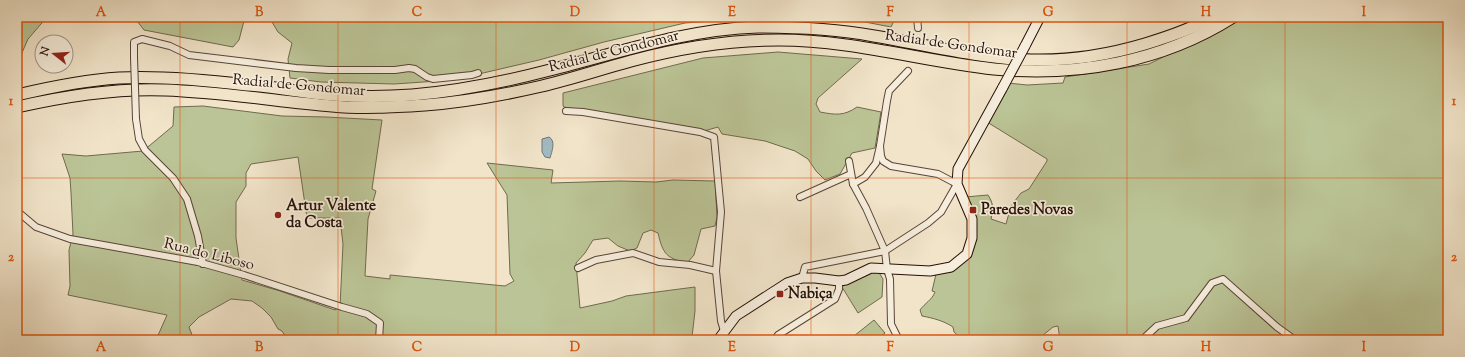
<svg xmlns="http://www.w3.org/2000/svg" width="1465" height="357" viewBox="0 0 1465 357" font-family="'Sorts Mill Goudy',serif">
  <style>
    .green { fill: #bbc496; stroke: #706a4e; fill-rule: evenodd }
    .water { fill: #a1bbc2; stroke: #707777 }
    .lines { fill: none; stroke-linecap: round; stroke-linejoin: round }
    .street-casing { stroke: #594538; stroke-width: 8 }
    .secondary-casing { stroke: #261007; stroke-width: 11 }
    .highway-casing { stroke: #261007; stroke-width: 13 }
    .street { stroke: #f6eddc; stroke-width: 6 }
    .secondary { stroke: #f6eddc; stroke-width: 9 }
    .highway { stroke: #f1e4c9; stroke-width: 11 }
    .street-bridge-casing { stroke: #594538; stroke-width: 8; stroke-linecap: butt }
    .secondary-bridge-casing { stroke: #261007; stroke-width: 11; stroke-linecap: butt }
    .street-bridge { stroke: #f6eddc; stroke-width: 6 }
    .secondary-bridge { stroke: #f6eddc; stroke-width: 9 }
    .grid { fill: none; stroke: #de550c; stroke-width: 1; stroke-opacity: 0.55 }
    .poi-dot { fill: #8f2418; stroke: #f6eddc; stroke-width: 1.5 }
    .labels { text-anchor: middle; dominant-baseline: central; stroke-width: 3.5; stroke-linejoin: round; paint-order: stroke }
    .street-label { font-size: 15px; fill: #261007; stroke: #f6eddc }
    .poi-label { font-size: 15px; font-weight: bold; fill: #261007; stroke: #f6eddc; text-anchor: start }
    .neatline { fill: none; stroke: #de550c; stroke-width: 1.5 }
    .grid-label { font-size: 13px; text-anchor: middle; font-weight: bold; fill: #de550c }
  </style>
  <rect width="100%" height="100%" fill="#f1e4c9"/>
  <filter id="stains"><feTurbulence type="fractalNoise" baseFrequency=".005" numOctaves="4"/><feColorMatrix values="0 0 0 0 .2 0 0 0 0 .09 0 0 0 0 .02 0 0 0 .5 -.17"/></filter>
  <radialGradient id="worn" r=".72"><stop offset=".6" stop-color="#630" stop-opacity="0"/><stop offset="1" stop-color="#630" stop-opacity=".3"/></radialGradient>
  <g class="green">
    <polygon points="17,17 47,17 28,39 21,55 17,55"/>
    <polygon points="134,17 245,17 239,40 233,47 144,30"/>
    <polygon points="269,17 765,17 685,23 604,42 539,60 453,80 394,84 321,82 290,78 288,59 292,43 278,32"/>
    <polygon points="787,17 896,17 891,27 865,22"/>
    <path d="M1243,17H1448V340H1060L1058,326L1053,327L1037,340H963L954,332L953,327C944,321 933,318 922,316L920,310C925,303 932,300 935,292L932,291L936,274L951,272L959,267L975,239L965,197L988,195C994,204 993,209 991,219L1006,224L1011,206L1021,193L1029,189L1047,161V159L987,122L1008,83L1027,85L1063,83L1065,77L1149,64Z"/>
    <path d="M778,52L862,59L818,98L816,104L820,112C836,115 844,116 857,107L881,112L875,148L852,153L840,174L825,180L816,171L808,159L795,151L765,141L722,134L718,127L704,131L607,116L564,107L563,106V93L703,58Z"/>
    <path d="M203,106L282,116L326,117L382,120L372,189L376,191L368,219L365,276L390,279V275L505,286L514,281L510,274L507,195L487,163L553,170L551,183L620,181L656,182L673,180L715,181L717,217L715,226L701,229L694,255L687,263C666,258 663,254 658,233L651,230L643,233L637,248L630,251L618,246L608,238L593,240L585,253L576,263L580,308L612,301L626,296L695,287V311L692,337L696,340H381V338L357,335L352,340H288L282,331L278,329L271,317L262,308L252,301L231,299L199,317L189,327L194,340H156L167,315L68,295L70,286L69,250L73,234L71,193L70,178L62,154L86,156L143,151L173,126L174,107ZM298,157L307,218H340L343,244L340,307L335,310L280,291L242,280L236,238V202L246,186V173L251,164Z"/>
    <path d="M878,271L883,279L882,297L858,313L842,287C853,278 864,272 878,271Z"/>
    <polygon points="874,320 885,333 876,340 849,340"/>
  </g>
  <path class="water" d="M549,137C556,141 552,151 550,158L545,157L542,152V139Z"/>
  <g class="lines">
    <g class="street-casing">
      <g id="street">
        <polyline points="917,17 918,28"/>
        <polyline points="134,57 134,42 142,39 170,46 189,55 296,68 329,70 395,70 409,68 415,69 427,77 433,79 472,75 478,73"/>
        <polyline points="566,111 583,112 700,132 714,137 721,212 716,271 721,321 724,331"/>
        <polyline points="136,119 139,139 145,150 173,178 187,199 198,236 203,264"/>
        <polyline points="849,161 853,184 866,208 885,251 887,269 890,279 891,324 899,340"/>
        <polyline points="853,184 865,177 876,163 880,146 887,101 889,91 908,71"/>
        <polyline points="800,197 851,174"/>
        <polyline points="17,211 36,227 70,239 198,262 244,275 342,307 367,314 380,323 379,340"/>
        <polyline points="578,268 596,260 633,253 659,262 690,265 716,271"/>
        <polyline points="802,278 805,267 885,251 928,223 941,212 957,184 938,174 891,166 883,161 881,156 880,146"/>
        <polyline points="774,340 778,335 835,299 839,289 839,281"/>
        <polyline points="1142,340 1157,326 1186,318 1212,283 1223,279 1277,327 1295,340"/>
      </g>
    </g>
    <g class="secondary-casing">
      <g id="secondary">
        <polyline points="1025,46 1040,17"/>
        <polyline points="718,340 736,316 787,283 802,278 815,278 839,281 846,280 871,268 930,271 951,267 967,254 972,238 972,219 957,184 958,169 1003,87"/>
      </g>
    </g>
    <g class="highway-casing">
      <g id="highway">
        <path d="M17,95C51,87 85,80 119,78C162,76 205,80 247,85C276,87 304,93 332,95C358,97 385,97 412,95C458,91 504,82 550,70C618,53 687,29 758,27C797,27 836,29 874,36C926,45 978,58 1031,60C1069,61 1108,55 1145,44C1168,37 1192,29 1213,17"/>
        <path d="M17,107C65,96 115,88 165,90C221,92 276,101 332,106C363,109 394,107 425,105C464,102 503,95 542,86C572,79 601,69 631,61C679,48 729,40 779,40C852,40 922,61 994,69C1077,77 1162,62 1233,17"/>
      </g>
    </g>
    <use href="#street" class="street"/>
    <use href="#secondary" class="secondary"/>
    <use href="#highway" class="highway"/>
    <g class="street-bridge-casing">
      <polyline id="street-bridge" points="134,57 136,119"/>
    </g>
    <g class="secondary-bridge-casing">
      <polyline id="secondary-bridge" points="1003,87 1025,46"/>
    </g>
    <use href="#street-bridge" class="street-bridge"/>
    <use href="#secondary-bridge" class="secondary-bridge"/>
  </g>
  <path class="grid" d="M180,17V340M338,17V340M496,17V340M654,17V340M811,17V340M969,17V340M1127,17V340M1285,17V340M17,178H1448"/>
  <g class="poi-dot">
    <rect x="969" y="206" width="8" height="8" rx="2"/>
    <circle cx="278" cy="215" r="4"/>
    <rect x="776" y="290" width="8" height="8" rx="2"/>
  </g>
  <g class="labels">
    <g class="street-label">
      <text transform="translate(951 45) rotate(8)">Radial de Gondomar</text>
      <text transform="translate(614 52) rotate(-14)">Radial de Gondomar</text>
      <text transform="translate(299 86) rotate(5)">Radial de Gondomar</text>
      <text transform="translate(209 255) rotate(14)">Rua do Liboso</text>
    </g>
    <g class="poi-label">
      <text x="286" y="206">Artur Valente<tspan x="286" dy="17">da Costa</tspan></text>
      <text x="981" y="210">Paredes Novas</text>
      <text x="788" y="294">Nabiça</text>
    </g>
  </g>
  <rect width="1465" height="357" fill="none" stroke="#f1e4c9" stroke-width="44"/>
  <g transform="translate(54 54) rotate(287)"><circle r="19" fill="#f6eddc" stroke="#a39587"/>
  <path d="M0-3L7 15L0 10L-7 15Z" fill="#8f2418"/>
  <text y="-6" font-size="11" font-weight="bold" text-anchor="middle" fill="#261007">N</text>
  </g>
  <rect x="22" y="22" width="1421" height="313" class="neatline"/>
  <g class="grid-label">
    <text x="101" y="16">A</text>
    <text x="259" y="16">B</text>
    <text x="417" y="16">C</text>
    <text x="575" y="16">D</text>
    <text x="732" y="16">E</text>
    <text x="890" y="16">F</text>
    <text x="1048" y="16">G</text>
    <text x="1206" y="16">H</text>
    <text x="1364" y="16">I</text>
    <text x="11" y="105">1</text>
    <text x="1454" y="105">1</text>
    <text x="11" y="261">2</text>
    <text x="1454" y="261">2</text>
    <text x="101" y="351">A</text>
    <text x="259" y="351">B</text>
    <text x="417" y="351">C</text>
    <text x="575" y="351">D</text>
    <text x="732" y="351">E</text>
    <text x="890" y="351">F</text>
    <text x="1048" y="351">G</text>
    <text x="1206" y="351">H</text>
    <text x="1364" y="351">I</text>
  </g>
  <rect width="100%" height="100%" filter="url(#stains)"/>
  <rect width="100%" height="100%" fill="url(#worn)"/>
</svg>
